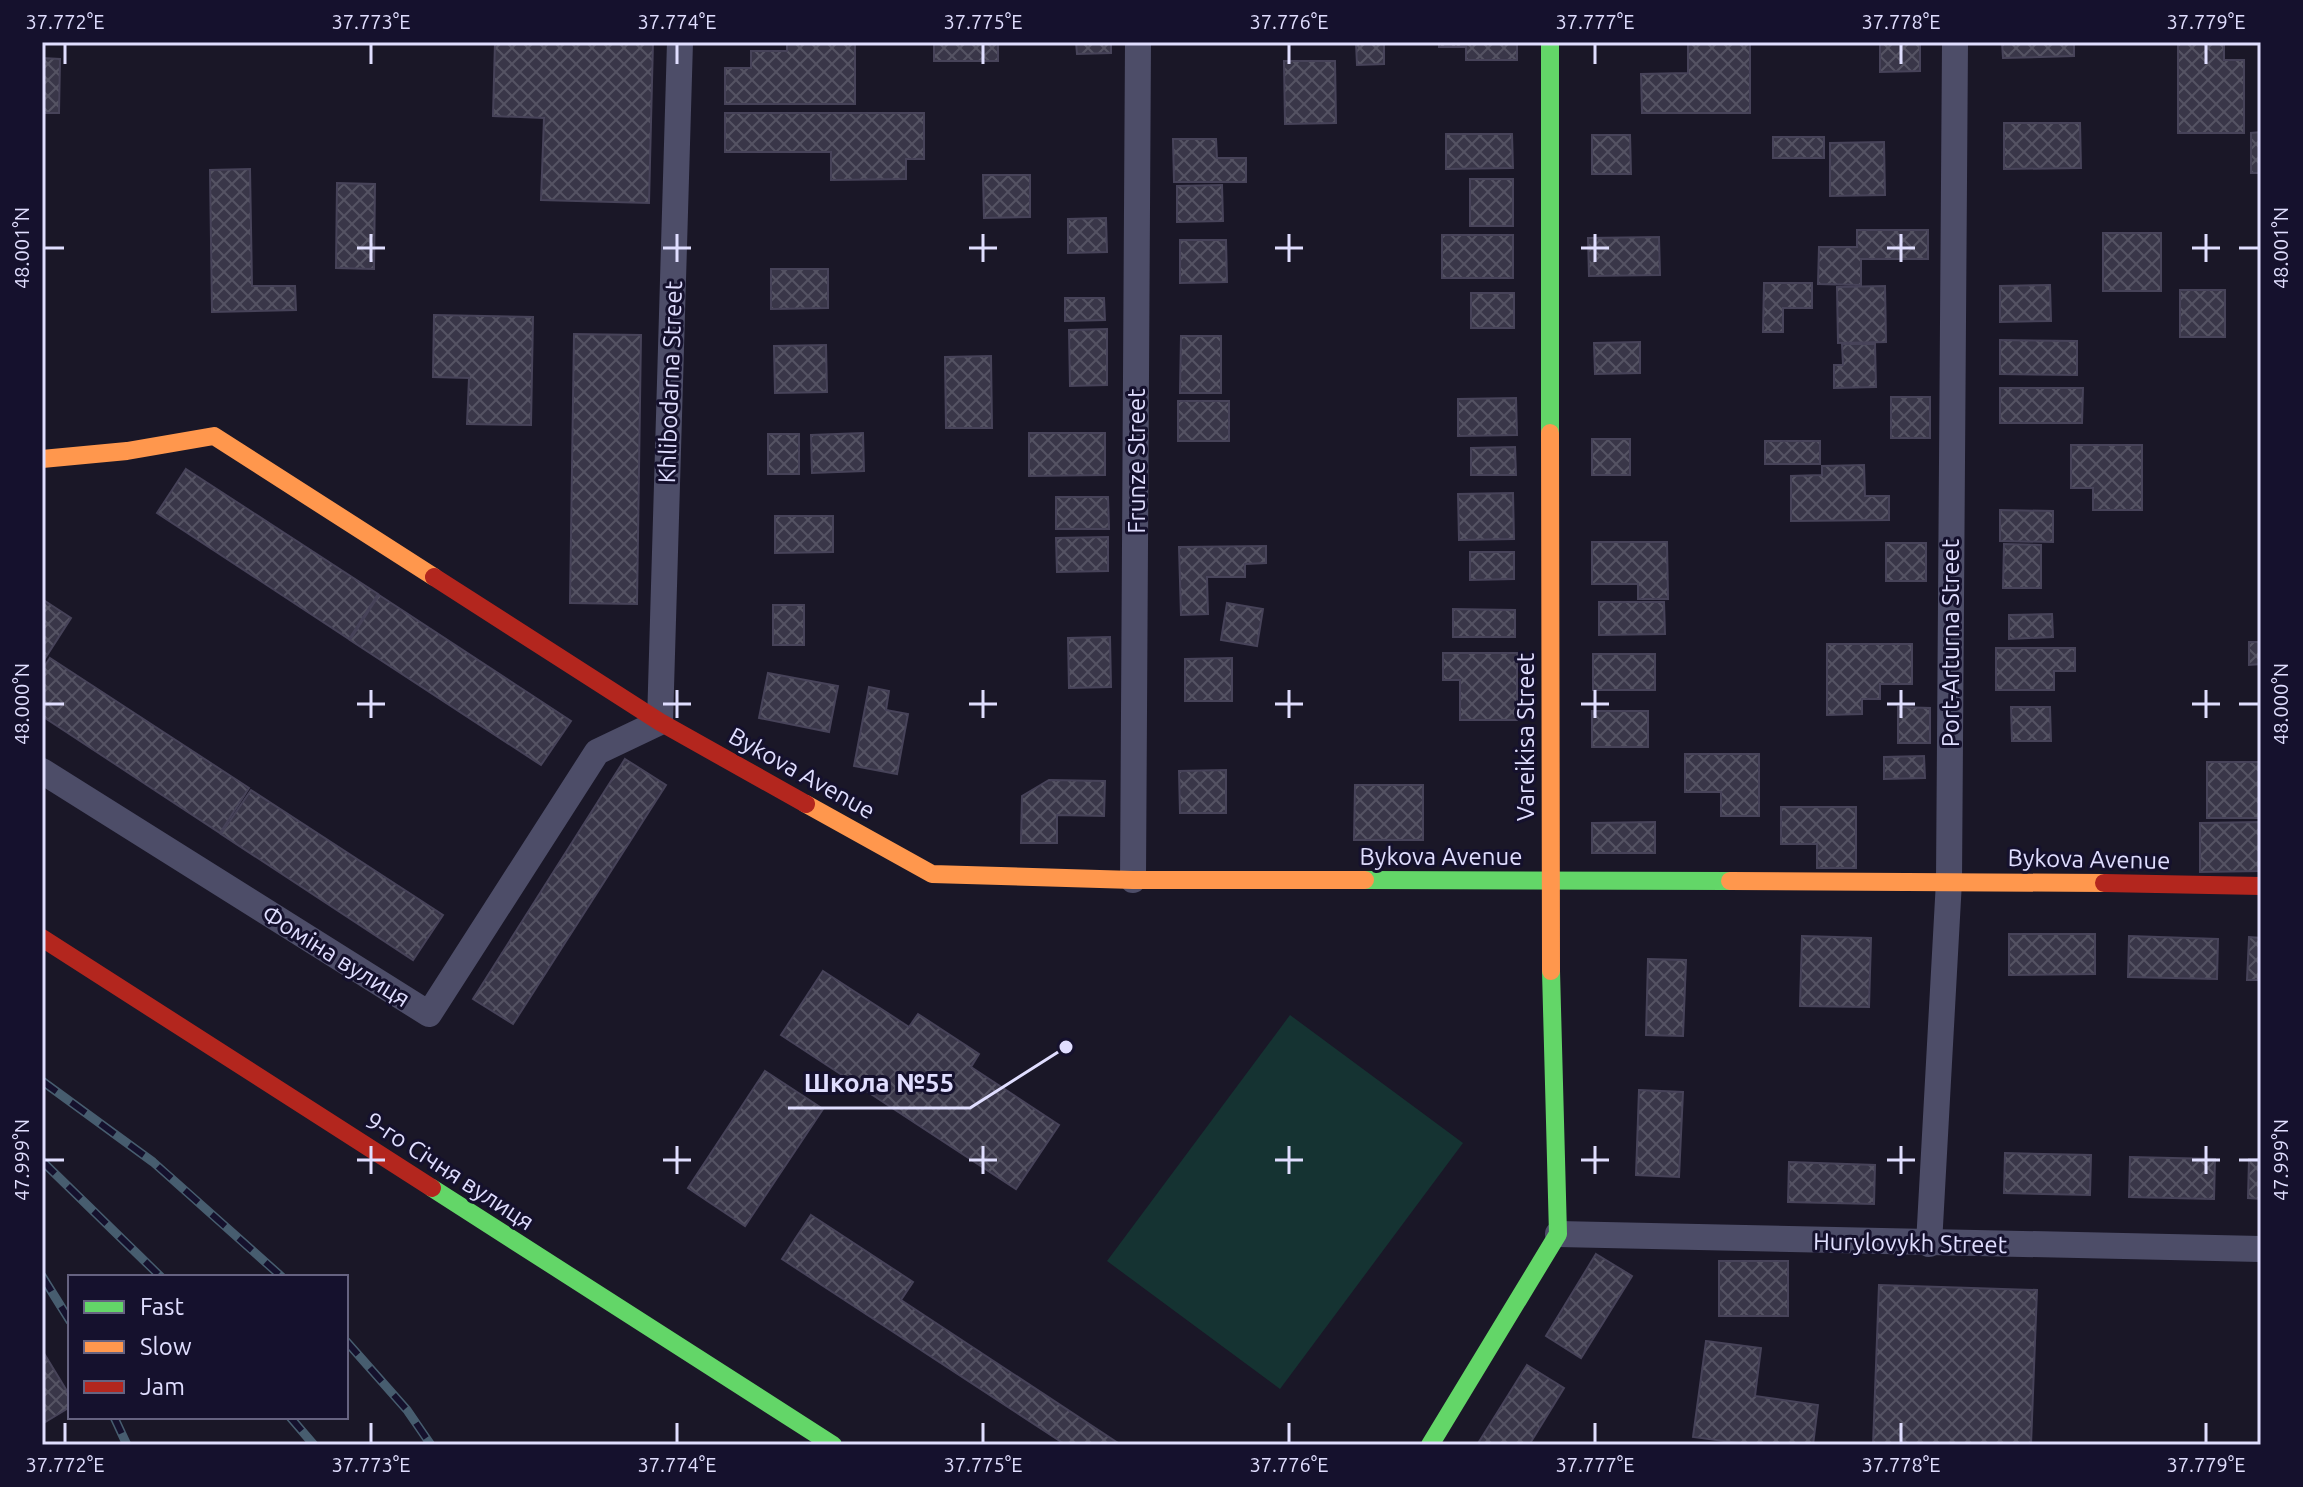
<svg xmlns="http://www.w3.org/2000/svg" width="2303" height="1487" viewBox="0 0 2303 1487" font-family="Ubuntu,sans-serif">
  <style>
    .garden { fill: #153332 }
    .building { fill: url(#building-cross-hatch); stroke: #474359; stroke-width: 2 }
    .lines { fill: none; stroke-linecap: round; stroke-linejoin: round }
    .street { stroke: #4d4d68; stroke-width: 26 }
    .fast { stroke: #63d668; stroke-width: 18 }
    .slow { stroke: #ff974d; stroke-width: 18 }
    .jam { stroke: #b3261e; stroke-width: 18 }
    .rail-casing { stroke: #475d6f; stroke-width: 9 }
    .rail { stroke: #15112d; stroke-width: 6; stroke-dasharray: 18; stroke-linecap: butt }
    .ticks { fill: none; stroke: #e0deff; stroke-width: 3 }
    .labels { text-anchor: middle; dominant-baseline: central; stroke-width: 6; stroke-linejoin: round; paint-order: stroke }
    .street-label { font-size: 24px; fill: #e0deff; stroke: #15112d }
    .leader { fill: none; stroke: #e0deff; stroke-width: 3 }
    .callout-dot { fill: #e0deff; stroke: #15112d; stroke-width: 3 }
    .callout-label { font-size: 26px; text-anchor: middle; font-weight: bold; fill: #e0deff; stroke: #15112d; stroke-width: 6; stroke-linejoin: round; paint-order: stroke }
    .neatline { fill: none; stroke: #e0deff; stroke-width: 3 }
    .ticks-label { font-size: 20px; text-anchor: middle; fill: #e0deff }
  </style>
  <defs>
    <pattern id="building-cross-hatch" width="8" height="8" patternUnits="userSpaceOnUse" patternTransform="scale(2)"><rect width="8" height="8" fill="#393648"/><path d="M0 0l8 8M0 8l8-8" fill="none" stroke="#555363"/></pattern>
  </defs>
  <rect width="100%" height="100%" fill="#1a1727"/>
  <polygon class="garden" points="1290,1015 1463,1143 1280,1389 1107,1261"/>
  <g class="building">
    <polygon points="495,42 653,42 649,203 541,200 544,118 493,116"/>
    <polygon points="787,42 855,42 855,104 725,104 725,68 751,68 751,51 787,51"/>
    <rect x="934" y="42" width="64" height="19"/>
    <polygon points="1076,42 1111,42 1111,53 1077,54"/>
    <polygon points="1356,42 1384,42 1384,64 1357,65"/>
    <polygon points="1439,42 1517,42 1517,60 1466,60 1466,47 1439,47"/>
    <polygon points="1688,42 1750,42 1750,113 1642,113 1641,74 1688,73"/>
    <polygon points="1880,42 1920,42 1920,71 1880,72"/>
    <polygon points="2002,42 2074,42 2074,56 2003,58"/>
    <polygon points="2178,42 2224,42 2224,60 2244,60 2244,133 2178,133"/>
    <polygon points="42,58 60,59 59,113 42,113"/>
    <polygon points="1284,61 1335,61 1336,123 1285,124"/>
    <polygon points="725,113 924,113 924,159 906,159 906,179 831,180 831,152 725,152"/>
    <polygon points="2004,123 2080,123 2081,168 2004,169"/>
    <polygon points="2261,132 2261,173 2251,173 2251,133"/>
    <polygon points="1446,134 1512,134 1513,168 1446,169"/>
    <polygon points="1592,135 1630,135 1631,174 1592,174"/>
    <rect x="1773" y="137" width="51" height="21"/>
    <polygon points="1173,139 1216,139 1217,158 1246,158 1246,182 1174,182"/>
    <polygon points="1884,142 1885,195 1830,196 1830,143"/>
    <polygon points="250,169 252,286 295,286 296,310 212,312 210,170"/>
    <polygon points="983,175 1030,175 1030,217 984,218"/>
    <rect x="1470" y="179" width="43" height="47"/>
    <polygon points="337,183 375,184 374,269 336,268"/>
    <polygon points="1222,185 1223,221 1177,222 1177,186"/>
    <rect x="42" y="217" width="2" height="55"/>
    <polygon points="1106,218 1107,252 1068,253 1068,219"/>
    <polygon points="1857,230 1928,230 1928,259 1861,259 1861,285 1818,284 1819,247 1857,247"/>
    <rect x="2103" y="233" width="58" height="58"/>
    <rect x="1442" y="235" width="71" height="43"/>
    <polygon points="1659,237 1660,275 1589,276 1588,238"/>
    <polygon points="1180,240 1226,240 1227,282 1180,283"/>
    <polygon points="771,269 828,269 828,308 771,309"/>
    <polygon points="1764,283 1812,283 1812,308 1783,308 1783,332 1763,332"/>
    <polygon points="2050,285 2051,321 2000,322 2000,286"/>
    <polygon points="1885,286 1886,342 1838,343 1837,287"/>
    <rect x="2180" y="290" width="45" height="47"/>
    <rect x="1471" y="293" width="43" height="35"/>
    <polygon points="1065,298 1104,298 1105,320 1065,321"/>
    <polygon points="434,315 533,317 531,425 467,424 469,378 433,377"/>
    <polygon points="1107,329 1107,385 1070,386 1069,330"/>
    <polygon points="574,334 641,335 637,604 570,603"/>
    <polygon points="1181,336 1221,336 1221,393 1180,393"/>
    <polygon points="2000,340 2077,341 2077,375 2000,374"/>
    <polygon points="1640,342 1640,373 1595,374 1594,343"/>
    <polygon points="1842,344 1875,344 1876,387 1834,388 1834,365 1843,365"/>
    <polygon points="826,345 827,392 775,393 774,346"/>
    <polygon points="991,356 992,428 946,428 945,357"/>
    <polygon points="2000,388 2083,388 2082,423 2000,423"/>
    <rect x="1891" y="397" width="39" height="41"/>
    <polygon points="1516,398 1517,435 1458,436 1458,399"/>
    <rect x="1178" y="401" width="51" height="40"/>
    <polygon points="863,433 864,471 812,473 811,435"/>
    <polygon points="1029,433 1105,433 1105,475 1029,476"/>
    <rect x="768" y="434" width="31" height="40"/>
    <rect x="1592" y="439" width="38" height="36"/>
    <rect x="1765" y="441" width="55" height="23"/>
    <polygon points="2071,445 2142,445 2142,510 2093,510 2093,488 2071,488"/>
    <polygon points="1515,447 1516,475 1471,475 1471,448"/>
    <polygon points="1864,465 1865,496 1889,496 1889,520 1791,521 1791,476 1822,475 1822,466"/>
    <polygon points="186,469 378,594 349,639 157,513"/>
    <polygon points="1513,493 1514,539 1459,540 1458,494"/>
    <polygon points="1056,497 1108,497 1109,529 1056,529"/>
    <polygon points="2000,510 2053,511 2053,542 2000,541"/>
    <polygon points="775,516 833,516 833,552 775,553"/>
    <polygon points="1108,537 1108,571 1057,572 1056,538"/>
    <polygon points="1592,542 1667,542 1668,599 1638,599 1638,584 1592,584"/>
    <rect x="1886" y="543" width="40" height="38"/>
    <polygon points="2004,544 2041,545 2041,588 2003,588"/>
    <polygon points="1266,546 1266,563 1245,564 1245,577 1207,577 1208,614 1181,615 1179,547"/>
    <polygon points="1470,552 1514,552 1514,579 1470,580"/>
    <polygon points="379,595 571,721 541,765 350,640"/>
    <polygon points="42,599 71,618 42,663"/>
    <polygon points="1599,602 1664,602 1665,634 1599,635"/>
    <polygon points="1227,603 1263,609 1257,646 1221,640"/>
    <rect x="773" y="605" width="31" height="40"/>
    <polygon points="1453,609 1515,610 1515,637 1453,637"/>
    <polygon points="2052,614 2053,637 2009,639 2009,615"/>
    <polygon points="1110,637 1111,687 1069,688 1068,638"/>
    <polygon points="2249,642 2261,642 2261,664 2249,665"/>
    <polygon points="1827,644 1912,644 1912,684 1880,684 1880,699 1862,699 1862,714 1827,715"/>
    <polygon points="1996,648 2075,648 2075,671 2054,671 2054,690 1996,690"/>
    <polygon points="1443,653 1517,653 1517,720 1460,720 1460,680 1443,680"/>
    <rect x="1593" y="654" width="62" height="36"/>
    <polygon points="50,658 249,788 220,833 42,716 42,670"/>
    <polygon points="1232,658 1232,701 1185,701 1185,659"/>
    <polygon points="768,673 838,686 829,732 759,718"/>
    <polygon points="869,687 889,691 886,710 908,714 897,774 854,766"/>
    <polygon points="1898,707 1930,708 1930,743 1898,743"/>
    <polygon points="2011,707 2050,707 2051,741 2012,741"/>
    <rect x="1592" y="711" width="56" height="36"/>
    <polygon points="1685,754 1759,754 1759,816 1721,816 1721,792 1685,792"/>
    <polygon points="1924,756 1925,778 1884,779 1884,757"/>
    <polygon points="625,759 666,785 513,1024 473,999"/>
    <rect x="2207" y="762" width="54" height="56"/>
    <polygon points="1226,770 1226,813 1180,813 1179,771"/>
    <polygon points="1049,780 1105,781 1104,816 1057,815 1057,843 1021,843 1022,796"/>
    <polygon points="1355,785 1423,785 1423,840 1354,840"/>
    <polygon points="251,790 443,915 413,960 221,834"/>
    <polygon points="1781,807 1856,807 1856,868 1817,868 1817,844 1781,844"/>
    <polygon points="1655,822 1655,853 1592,853 1592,823"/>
    <polygon points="2261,822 2261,871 2200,872 2200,823"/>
    <polygon points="2009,934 2095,934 2095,974 2009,975"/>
    <polygon points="1802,936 1871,938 1869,1007 1800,1006"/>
    <polygon points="2129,936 2218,939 2217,979 2128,977"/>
    <polygon points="2249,937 2261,938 2261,980 2247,980"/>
    <polygon points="1648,959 1686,960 1683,1036 1646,1035"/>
    <polygon points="823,971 909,1027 918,1014 979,1054 971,1067 1059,1125 1016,1189 781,1035"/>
    <polygon points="765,1071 823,1109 745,1226 688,1188"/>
    <polygon points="1639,1090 1683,1092 1679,1177 1636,1175"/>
    <polygon points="2005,1153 2091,1155 2090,1195 2004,1193"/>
    <polygon points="2130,1157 2215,1159 2214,1199 2129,1197"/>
    <polygon points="2249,1159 2261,1159 2261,1199 2248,1198"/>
    <polygon points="1789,1162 1875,1165 1874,1204 1788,1202"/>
    <polygon points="811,1215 913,1282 901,1300 1121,1445 1066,1445 782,1259"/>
    <polygon points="1596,1254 1632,1276 1581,1358 1546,1336"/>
    <rect x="1719" y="1261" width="69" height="55"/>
    <polygon points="1879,1285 2037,1290 2031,1445 1873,1445"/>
    <polygon points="1706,1341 1761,1348 1755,1396 1818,1405 1813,1445 1754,1445 1693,1437"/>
    <polygon points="42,1350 70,1396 70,1407 42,1424"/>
    <polygon points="1527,1365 1564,1388 1529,1445 1477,1445"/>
  </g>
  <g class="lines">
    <g class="street">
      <polyline points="42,771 429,1014 597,752 660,722 680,42"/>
      <polyline points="1133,880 1138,42"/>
      <polyline points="1558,1234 2261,1249"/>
      <polyline points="1929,1244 1949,881 1955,42"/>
    </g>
    <g class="fast">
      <polyline points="1550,433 1550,42"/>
      <polyline points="1365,880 1730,881"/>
      <polyline points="432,1188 833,1445"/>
      <polyline points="1430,1445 1558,1234 1551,971"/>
    </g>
    <g class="slow">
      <polyline points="1550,433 1551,971"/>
      <polyline points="42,459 127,451 214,436 434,577"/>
      <polyline points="806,804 932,874 1133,880 1365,880"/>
      <polyline points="1730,881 2104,883"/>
    </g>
    <g class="jam">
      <polyline points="434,577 660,722 806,804"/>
      <polyline points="2104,883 2261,886"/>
      <polyline points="42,938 432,1188"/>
    </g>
    <g class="rail-casing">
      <g id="rail">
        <polyline points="42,1081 153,1162 282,1277"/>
        <polyline points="42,1161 161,1277"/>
        <polyline points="42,1276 70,1321"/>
        <polyline points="346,1341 407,1410 431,1445"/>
        <polyline points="114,1417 127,1445"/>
        <polyline points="290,1417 314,1445"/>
      </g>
    </g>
    <use href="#rail" class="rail"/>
  </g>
  <path class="ticks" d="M65,44V64M371,44V64M677,44V64M983,44V64M1289,44V64M1595,44V64M1901,44V64M2206,44V64M371,234V262M677,234V262M983,234V262M1289,234V262M1595,234V262M1901,234V262M2206,234V262M44,248H64M357,248H385M663,248H691M969,248H997M1275,248H1303M1581,248H1609M1887,248H1915M2192,248H2220M2239,248H2259M371,690V718M677,690V718M983,690V718M1289,690V718M1595,690V718M1901,690V718M2206,690V718M44,704H64M357,704H385M663,704H691M969,704H997M1275,704H1303M1581,704H1609M1887,704H1915M2192,704H2220M2239,704H2259M371,1146V1174M677,1146V1174M983,1146V1174M1289,1146V1174M1595,1146V1174M1901,1146V1174M2206,1146V1174M44,1160H64M357,1160H385M663,1160H691M969,1160H997M1275,1160H1303M1581,1160H1609M1887,1160H1915M2192,1160H2220M2239,1160H2259M65,1423V1443M371,1423V1443M677,1423V1443M983,1423V1443M1289,1423V1443M1595,1423V1443M1901,1423V1443M2206,1423V1443"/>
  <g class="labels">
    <g class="street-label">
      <text transform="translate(670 382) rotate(-88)">Khlibodarna Street</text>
      <text transform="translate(1136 461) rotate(-90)">Frunze Street</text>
      <text transform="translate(1950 643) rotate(-90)">Port-Arturna Street</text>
      <text transform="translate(1525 737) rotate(-90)">Vareikisa Street</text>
      <text transform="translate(802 773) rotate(29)">Bykova Avenue</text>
      <text x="1441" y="856">Bykova Avenue</text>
      <text transform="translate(2089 859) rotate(1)">Bykova Avenue</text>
      <text transform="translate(336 956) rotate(32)">Фоміна вулиця</text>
      <text transform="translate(450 1171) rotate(33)">9-го Січня вулиця</text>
      <text transform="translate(1910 1243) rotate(1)">Hurylovykh Street</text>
    </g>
  </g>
  <path class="leader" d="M1066 1047L970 1108H788"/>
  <circle class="callout-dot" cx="1066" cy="1047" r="8"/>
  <g class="callout-label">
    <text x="879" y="1092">Школа №55</text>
  </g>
  <rect width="2303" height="1487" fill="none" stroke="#15112d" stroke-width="88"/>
  <rect x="68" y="1275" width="280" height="144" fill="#15112d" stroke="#666381" stroke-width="2"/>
  <rect x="84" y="1301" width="40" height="12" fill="#63d668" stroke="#666381" stroke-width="2"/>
  <text x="140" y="1315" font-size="24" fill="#e0deff">Fast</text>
  <rect x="84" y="1341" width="40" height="12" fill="#ff974d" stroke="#666381" stroke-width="2"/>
  <text x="140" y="1355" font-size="24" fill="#e0deff">Slow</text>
  <rect x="84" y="1381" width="40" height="12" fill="#b3261e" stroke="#666381" stroke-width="2"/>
  <text x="140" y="1395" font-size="24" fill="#e0deff">Jam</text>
  <rect x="44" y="44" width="2215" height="1399" class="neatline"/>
  <g class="ticks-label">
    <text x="65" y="29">37.772°E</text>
    <text x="371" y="29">37.773°E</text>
    <text x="677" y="29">37.774°E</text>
    <text x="983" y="29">37.775°E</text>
    <text x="1289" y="29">37.776°E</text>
    <text x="1595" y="29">37.777°E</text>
    <text x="1901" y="29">37.778°E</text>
    <text x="2206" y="29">37.779°E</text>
    <text transform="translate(22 248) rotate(-90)" y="7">48.001°N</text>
    <text transform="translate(2281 248) rotate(-90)" y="7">48.001°N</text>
    <text transform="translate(22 704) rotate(-90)" y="7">48.000°N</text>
    <text transform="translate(2281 704) rotate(-90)" y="7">48.000°N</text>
    <text transform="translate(22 1160) rotate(-90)" y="7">47.999°N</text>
    <text transform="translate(2281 1160) rotate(-90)" y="7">47.999°N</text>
    <text x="65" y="1472">37.772°E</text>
    <text x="371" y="1472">37.773°E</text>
    <text x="677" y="1472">37.774°E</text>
    <text x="983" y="1472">37.775°E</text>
    <text x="1289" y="1472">37.776°E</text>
    <text x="1595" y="1472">37.777°E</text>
    <text x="1901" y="1472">37.778°E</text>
    <text x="2206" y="1472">37.779°E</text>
  </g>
</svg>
